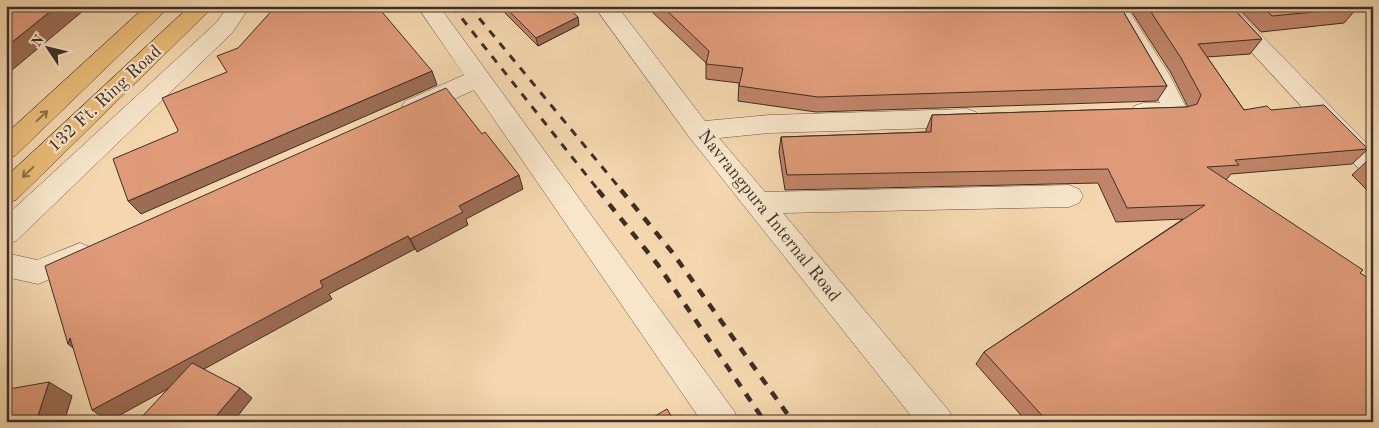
<svg xmlns="http://www.w3.org/2000/svg" width="1379" height="428" viewBox="0 0 1379 428" font-family="'Old Standard TT',serif">
  <style>
    .lines { fill: none; stroke-linecap: round; stroke-linejoin: round }
    .minor-casing { stroke: #6b584a; stroke-width: 1 }
    .major-casing { stroke: #3d2e28; stroke-width: 1 }
    .minor { fill: #f8e5ca; fill-rule: evenodd }
    .major { fill: #eabc77; fill-rule: evenodd }
    .rail-far1 { stroke: #3d2e28; stroke-width: 3; stroke-dasharray: 8 8; stroke-linecap: butt }
    .rail { stroke: #3d2e28; stroke-width: 4.5; stroke-dasharray: 9 9; stroke-linecap: butt }
    .wall { fill: #c08568; stroke: #3d2e28 }
    .shaded-wall { fill: #9c6c55; stroke: #3d2e28 }
    .building { fill: #df9b79; stroke: #3d2e28 }
    .oneway { stroke: #8b6e4c }
    .labels { text-anchor: middle; dominant-baseline: central; stroke-width: 4.5; stroke-linejoin: round; paint-order: stroke }
    .street-label { font-size: 18px; fill: #3d2e28; stroke: #f8e5ca }
  </style>
  <rect width="100%" height="100%" fill="#f4d7ae"/>
  <filter id="stains"><feTurbulence type="fractalNoise" baseFrequency=".004" numOctaves="4"/><feColorMatrix values="0 0 0 0 .2 0 0 0 0 .09 0 0 0 0 .02 0 0 0 .5 -.17"/></filter>
  <radialGradient id="worn" r=".72"><stop offset=".6" stop-color="#630" stop-opacity="0"/><stop offset="1" stop-color="#630" stop-opacity=".3"/></radialGradient>
  <g class="lines">
    <g class="minor-casing">
      <g id="minor">
        <polygon points="228,6 250,6 232,33 16,241 6,244 6,216 216,23"/>
        <polygon points="417,6 439,6 734,411 739,422 702,422 474,90 423,113 414,116 405,113 402,107 405,101 464,75"/>
        <polygon points="594,6 617,6 705,121 769,115 967,109 976,112 979,118 976,124 967,127 769,133 719,138 765,192 1069,185 1079,189 1083,196 1079,203 1069,207 783,213 949,411 954,422 916,422 690,138"/>
        <path d="M1104,6H1126L1169,74L1188,111L1185,117C1169,122 1150,123 1134,118L1131,112L1134,106L1143,103H1160L1145,74Z"/>
        <polygon points="1209,6 1233,6 1373,150 1373,171 1368,172 1359,169"/>
        <polygon points="80,243 90,247 94,255 90,263 38,284 6,277 6,253 37,260"/>
      </g>
    </g>
    <g class="major-casing">
      <g id="major">
        <polygon points="146,6 170,6 15,156 6,159 6,134"/>
        <polygon points="190,6 214,6 16,200 6,203 6,177"/>
      </g>
    </g>
    <use href="#minor" class="minor"/>
    <use href="#major" class="major"/>
    <g class="rail-far1">
      <polyline points="452,6 599,191"/>
      <polyline points="469,6 622,191"/>
    </g>
    <g class="rail">
      <polyline points="598,190 658,265 765,422"/>
      <polyline points="621,190 672,252 793,422"/>
    </g>
  </g>
  <g class="wall">
    <polygon points="498,6 566,6 579,25 538,46"/>
    <polygon points="647,6 1120,6 1167,86 1157,101 816,112 738,101 739,83 706,79 706,63 648,8"/>
    <polygon points="1128,6 1231,6 1262,39 1250,54 1207,57 1244,110 1271,110 1368,149 1352,164 1231,174 1226,180 1360,273 1373,422 1027,422 976,364 984,352 1183,219 1116,222 1098,183 785,190 779,152 781,137 926,132 926,130 932,115 1188,107 1171,73"/>
    <polygon points="1236,6 1356,6 1357,8 1344,23 1261,32"/>
    <polygon points="1373,160 1373,196 1352,175 1367,161"/>
  </g>
  <g class="shaded-wall">
    <polygon points="57,6 89,6 6,75 6,47"/>
    <polygon points="578,17 579,25 538,46 536,38"/>
    <polygon points="432,71 437,85 141,214 128,201"/>
    <polygon points="519,175 523,189 466,219 468,225 417,252 410,239 459,206"/>
    <polygon points="408,236 415,249 329,294 332,299 109,421 92,410 320,281"/>
    <polygon points="70,338 84,356 68,344"/>
    <polygon points="49,382 72,396 64,422 36,422"/>
    <polygon points="240,388 252,398 233,422 211,422"/>
  </g>
  <g class="building">
    <polygon points="6,6 57,6 6,47"/>
    <polygon points="276,6 377,6 432,71 128,201 113,159 177,132 178,130 162,98 227,72 217,56 238,48"/>
    <polygon points="504,6 566,6 578,17 536,38"/>
    <polygon points="662,6 1120,6 1167,86 818,97 739,86 743,68 706,64 709,51"/>
    <polygon points="1147,6 1231,6 1262,39 1198,44 1244,110 1267,106 1271,110 1324,105 1368,149 1235,160 1239,165 1207,167 1363,270 1360,273 1373,281 1373,422 1048,422 984,352 1205,205 1127,208 1108,169 787,175 781,137 931,132 932,115 1187,107 1197,104 1201,95 1181,58"/>
    <polygon points="1262,6 1356,6 1357,8 1272,16"/>
    <polygon points="446,88 482,134 485,132 519,175 459,206 463,212 410,239 408,236 320,281 323,287 92,410 70,338 68,344 45,266"/>
    <polygon points="1373,160 1373,167 1367,161"/>
    <polygon points="192,363 240,388 211,422 137,422"/>
    <polygon points="49,382 36,422 6,422 6,398 9,389"/>
    <polygon points="667,409 675,422 645,422"/>
  </g>
  <defs><path id="oneway-shaft" d="M-6 0H5M1.5-3L5.5 0L1.5 3" fill="none" stroke-width="1.6" stroke-linecap="round" stroke-linejoin="round" transform="scale(1.25)"/></defs>
  <g class="oneway">
    <use href="#oneway-shaft" transform="translate(42 116) rotate(-43)"/>
    <use href="#oneway-shaft" transform="translate(28 172) rotate(137)"/>
  </g>
  <g class="labels">
    <g class="street-label">
      <text transform="translate(105 99) rotate(-43)">132 Ft. Ring Road</text>
      <text transform="translate(769 216) rotate(51)">Navrangpura Internal Road</text>
    </g>
  </g>
  <rect width="1379" height="428" fill="none" stroke="#f4d7ae" stroke-width="25"/>
  <rect x="8" y="8" width="1364" height="413" fill="none" stroke="#3d2e28" stroke-width="2.5"/>
  <rect x="12" y="12" width="1354" height="403" fill="none" stroke="#3d2e28"/>
  <g transform="translate(48 48) rotate(305)" stroke="#f8e5ca" stroke-width="4" paint-order="stroke">
  <path d="M0-4L9 19L0 12L-9 19Z" fill="#3d2e28"/>
  <text y="-8" font-size="14" font-weight="bold" text-anchor="middle" fill="#3d2e28">N</text>
  </g>
  <rect width="100%" height="100%" filter="url(#stains)"/>
  <rect width="100%" height="100%" fill="url(#worn)"/>
</svg>
